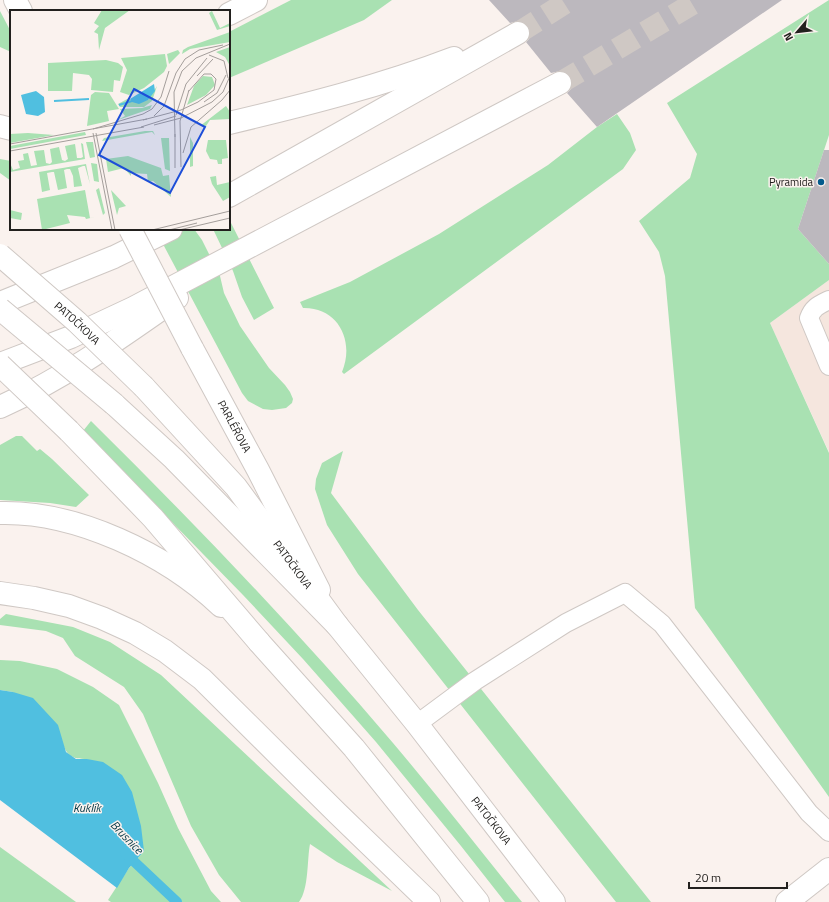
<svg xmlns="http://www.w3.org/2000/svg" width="829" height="902" viewBox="0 0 829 902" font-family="'Titillium Web',sans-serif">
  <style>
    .built { fill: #f5e6de }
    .green { fill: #a9e1b2 }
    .water { fill: #50bfe0 }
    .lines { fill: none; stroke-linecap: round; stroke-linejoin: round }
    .stream { stroke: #50bfe0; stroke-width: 10 }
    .building { fill: #bcb8be }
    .highway-tunnel { stroke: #cfc8c4; stroke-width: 22; stroke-dasharray: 22 11; stroke-linecap: butt }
    .lane-casing { stroke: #cfc8c4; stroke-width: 20 }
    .street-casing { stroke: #cfc8c4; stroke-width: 24 }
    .secondary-casing { stroke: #cfc8c4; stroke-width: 24 }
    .primary-casing { stroke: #cfc8c4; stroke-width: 24 }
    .highway-casing { stroke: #cfc8c4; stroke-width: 24 }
    .lane { stroke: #fff; stroke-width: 18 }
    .street { stroke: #fff; stroke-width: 22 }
    .secondary { stroke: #fff; stroke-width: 22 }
    .primary { stroke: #fff; stroke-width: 22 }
    .highway { stroke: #fff; stroke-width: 22 }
    .street-bridge-casing { stroke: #cfc8c4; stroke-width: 24; stroke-linecap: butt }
    .primary-bridge-casing { stroke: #cfc8c4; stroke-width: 24; stroke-linecap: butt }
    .highway-bridge-casing { stroke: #cfc8c4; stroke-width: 24; stroke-linecap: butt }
    .street-bridge { stroke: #fff; stroke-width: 22 }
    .primary-bridge { stroke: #fff; stroke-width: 22 }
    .highway-bridge { stroke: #fff; stroke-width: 22 }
    .poi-dot { fill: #025b8c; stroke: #faf2ee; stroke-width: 1.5 }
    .labels { text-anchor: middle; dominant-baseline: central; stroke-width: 3; stroke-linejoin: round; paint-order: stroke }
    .poi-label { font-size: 11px; fill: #22201e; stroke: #faf2ee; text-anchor: end }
    .street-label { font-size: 11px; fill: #22201e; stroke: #faf2ee }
    .water-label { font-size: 12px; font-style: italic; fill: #043946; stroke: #faf2ee }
    .inset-river { fill: none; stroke: #50bfe0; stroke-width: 2 }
    .inset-road { fill: none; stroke: #a49e9b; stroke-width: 1 }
    .view { fill: #1d4ed8; fill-opacity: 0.15; stroke: #1d4ed8; stroke-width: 2 }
    .inset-edge { fill: none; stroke: #22201e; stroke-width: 2 }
  </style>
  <rect width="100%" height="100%" fill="#faf2ee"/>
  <polygon class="built" points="829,280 829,452 770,323"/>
  <g class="green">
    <polygon points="291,0 392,0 364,20 229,78 229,32"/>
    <polygon points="829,0 829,135 798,229 829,264 829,280 770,323 829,453 829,797 695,608 665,276 659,252 639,221 690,178 697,154 667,103"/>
    <polygon points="0,11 11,32 11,52 0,47"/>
    <path d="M617,114L630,133L636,150L623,169L344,374L342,372C355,341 338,307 303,308L300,302L350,282L439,234L548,165L597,127Z"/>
    <polygon points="0,159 11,161 11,181 0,173"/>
    <polygon points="229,219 274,308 254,320 242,297 233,271 213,229 229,229"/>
    <polygon points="155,229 194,229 202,240 220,276 224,293 240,326 269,368 285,385 290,392 293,399 292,403 286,408 272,410 263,409 248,401 242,393"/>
    <path d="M91,421C196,525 298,631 393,743C437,795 479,849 522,902H505L461,846L376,742L303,659L243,595L83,431Z"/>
    <polygon points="16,436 22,436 37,451 40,449 52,459 89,495 76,507 50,503 0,500 0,445"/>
    <polygon points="343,451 331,493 418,610 651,902 616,902 358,574 327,525 315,489 316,479 322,463"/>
    <path d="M6,614L73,627L110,642L161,675L392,891L337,862L310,844C307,859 309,889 299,902H241L219,875L191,826L143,714L124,687L75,656L63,638L46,631L0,625V619Z"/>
    <path d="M0,660L20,661L57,669L93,687L119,705L158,783L178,828L211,891L221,902H111L108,900L129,868L144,851L87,759C72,759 67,756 62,742L13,692L0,690Z"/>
    <polygon points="0,847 76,902 0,902"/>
  </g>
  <polygon class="water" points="0,690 13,692 33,698 58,725 66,752 76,759 87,759 103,762 122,775 132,792 141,826 144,851 129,868 117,888 0,800"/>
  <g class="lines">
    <polyline class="stream" points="125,853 177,902"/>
  </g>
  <g class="building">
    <polygon points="489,0 782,0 597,127 567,93 571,89 572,84 571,77 566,72 561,71 551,73 526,42 529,39 530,34 529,27 524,22 519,21 510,23"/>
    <polygon points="824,150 829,150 829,264 798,229"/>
  </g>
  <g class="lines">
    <g class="highway-tunnel">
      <polyline points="518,33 570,0"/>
      <polyline points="560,83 699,0"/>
    </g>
    <g class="lane-casing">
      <g id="lane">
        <path d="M829,300C819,305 813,307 809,318L829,366"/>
        <polyline points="417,724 475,681 566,623 625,593 662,624 809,813 829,832"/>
      </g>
    </g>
    <g class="street-casing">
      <g id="street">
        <polyline points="15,0 21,11"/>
        <polyline points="229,14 256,0"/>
        <path id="s1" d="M192,348L258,470L319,590"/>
      </g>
    </g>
    <g class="secondary-casing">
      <g id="secondary">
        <path d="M0,513C76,511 166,554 221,606"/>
        <polyline points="787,902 829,869"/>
      </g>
    </g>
    <g class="primary-casing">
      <g id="primary">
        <path id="s2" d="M144,387L236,487L337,625L417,724L554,902"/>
        <polyline points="259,642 354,748 478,902"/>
      </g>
    </g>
    <g class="highway-casing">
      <g id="highway">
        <path d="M229,123C305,105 381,86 454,58"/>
        <polyline points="0,126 11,129"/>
        <polyline points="229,196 518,33"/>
        <polyline points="0,303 114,257 171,229"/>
        <polyline points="0,364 71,337 133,308 560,83"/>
        <polyline points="114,404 174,459 337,625"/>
        <path d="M0,407C63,379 120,338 177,298"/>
        <polyline points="69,431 153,518 259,642"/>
        <polyline points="0,593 34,598 69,606 102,618 135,633 165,651 202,679 337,813 429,902"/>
      </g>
    </g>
    <use href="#lane" class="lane"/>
    <use href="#street" class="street"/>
    <use href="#secondary" class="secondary"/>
    <use href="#primary" class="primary"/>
    <use href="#highway" class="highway"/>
    <g class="street-bridge-casing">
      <polyline id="street-bridge" points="130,229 192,348"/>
    </g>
    <g class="primary-bridge-casing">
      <g id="primary-bridge">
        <path id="s3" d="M0,255L77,322L144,387"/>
      </g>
    </g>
    <g class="highway-bridge-casing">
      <g id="highway-bridge">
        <polyline points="0,309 114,404"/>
        <polyline points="0,365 69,431"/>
      </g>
    </g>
    <use href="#street-bridge" class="street-bridge"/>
    <use href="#primary-bridge" class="primary-bridge"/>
    <use href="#highway-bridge" class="highway-bridge"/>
  </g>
  <circle class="poi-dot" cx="821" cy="182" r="4"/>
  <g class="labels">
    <g class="poi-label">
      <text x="813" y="182">Pyramida</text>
    </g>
    <g class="street-label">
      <text stroke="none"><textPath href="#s3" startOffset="103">PATOČKOVA</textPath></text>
      <text stroke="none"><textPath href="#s1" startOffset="89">PARLÉŘOVA</textPath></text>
      <text stroke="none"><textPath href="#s2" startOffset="232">PATOČKOVA</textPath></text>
      <text stroke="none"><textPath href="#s2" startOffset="556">PATOČKOVA</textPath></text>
    </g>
    <g class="water-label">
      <text x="87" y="807">Kuklík</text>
      <text transform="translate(127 837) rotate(46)">Brusnice</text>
    </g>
  </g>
  <g transform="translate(10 10)">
    <rect width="220" height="220" fill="#faf2ee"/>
    <path d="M92,0H120L95,18L89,40L88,24L84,22L89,16L84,13ZM202,1L210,18L220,13V16L207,20L199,3ZM220,22V32L180,39L172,44L173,40L178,37ZM220,37V56L215,47L206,42ZM168,40L170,43L159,54L157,44ZM155,44L157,56L154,62L134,78L119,85L110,82L117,60L111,48ZM96,50L108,53L113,57L110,71L104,70L103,82L81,80L82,69L79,65L63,63L62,81H38V53ZM193,66L202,67L205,75L196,85L177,95L184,76ZM147,76L142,91L134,97H110L108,94L119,88L122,92L138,90ZM85,82L99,83L109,99L97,101L99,111L77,116L81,85ZM142,95L140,99L108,110L115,106L110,99L132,98ZM216,96L220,102V109L200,110L196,116H190ZM135,121H143L145,125L142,122L92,131L94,128ZM75,122L76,125L0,139V136ZM18,123L44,125L0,133V124ZM180,127L183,133V156L180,157ZM151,128H159L160,161L155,159ZM198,130H216L218,148L212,149V154H208L207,150L200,149L196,141ZM76,132H83L85,147L80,148ZM71,133L73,134L75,149L0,162V153L3,160L10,158L8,151L14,150L13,144L18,143L21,156L27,155L24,141L34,140L36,153L40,154L42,152L40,139L49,137L52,150L55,151L58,149L55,136L65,134L67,148H71L73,147ZM118,146L151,158L153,166L159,165L161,187L143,171L138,172L137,164L121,163V166L114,158L98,162L96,149ZM81,153L87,154L89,172L84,171ZM76,154L80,174L75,156H73L68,158L72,176L64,177L63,166L60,159H57L54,160L57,178L48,180L44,162H42L37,163L40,180L32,182L29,162ZM206,166L207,175L220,172V187L213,191L202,174L200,167ZM89,178L95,203L93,205L86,180ZM75,180L80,208L85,207L76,209L75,207L57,205L60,213L32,220L27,189ZM101,180L116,196L109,198L107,205ZM0,200L12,203L11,210L0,208Z" fill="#a9e1b2"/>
    <path d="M144,74L145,81L138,90L129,94L122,92L120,89ZM26,81L34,87L35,102L28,106L16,104L11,85Z" fill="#50bfe0"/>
    <path class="inset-river" d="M44,91L79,89M109,95L122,91"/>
    <path class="inset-road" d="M199,45L214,51L218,68M187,66L203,49M194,92L207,83L216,65M166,105L176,74L197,48M144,106L154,96L166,63L175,49L189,40L213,35M133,110L171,100L188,92L204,80L206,69L201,64H194L178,82M144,115L171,108L202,92L213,82L220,66M131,117L166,106M83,119L133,104L142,99L151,87L159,61M83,123L102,220M86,123L105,220M165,127L164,82L172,61L186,48L220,34M0,134L137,109M0,141L134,117M173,143L181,117L212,90L220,80M171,157L170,111L179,80M165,158V124M142,220L220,201M159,220L187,213M169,220L220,208"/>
    <path class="view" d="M124,79L195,117L160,183L89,145Z"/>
    <rect width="220" height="220" class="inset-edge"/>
  </g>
  <g transform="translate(797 32) rotate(242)" stroke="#faf2ee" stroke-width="3" paint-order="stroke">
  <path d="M0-3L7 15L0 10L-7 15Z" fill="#22201e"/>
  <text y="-6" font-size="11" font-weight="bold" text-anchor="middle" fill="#22201e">N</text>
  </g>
  <path d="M689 882v6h98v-6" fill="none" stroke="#22201e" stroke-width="2"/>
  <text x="695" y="882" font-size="12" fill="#22201e" stroke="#faf2ee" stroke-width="3" paint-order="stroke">20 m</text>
</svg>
